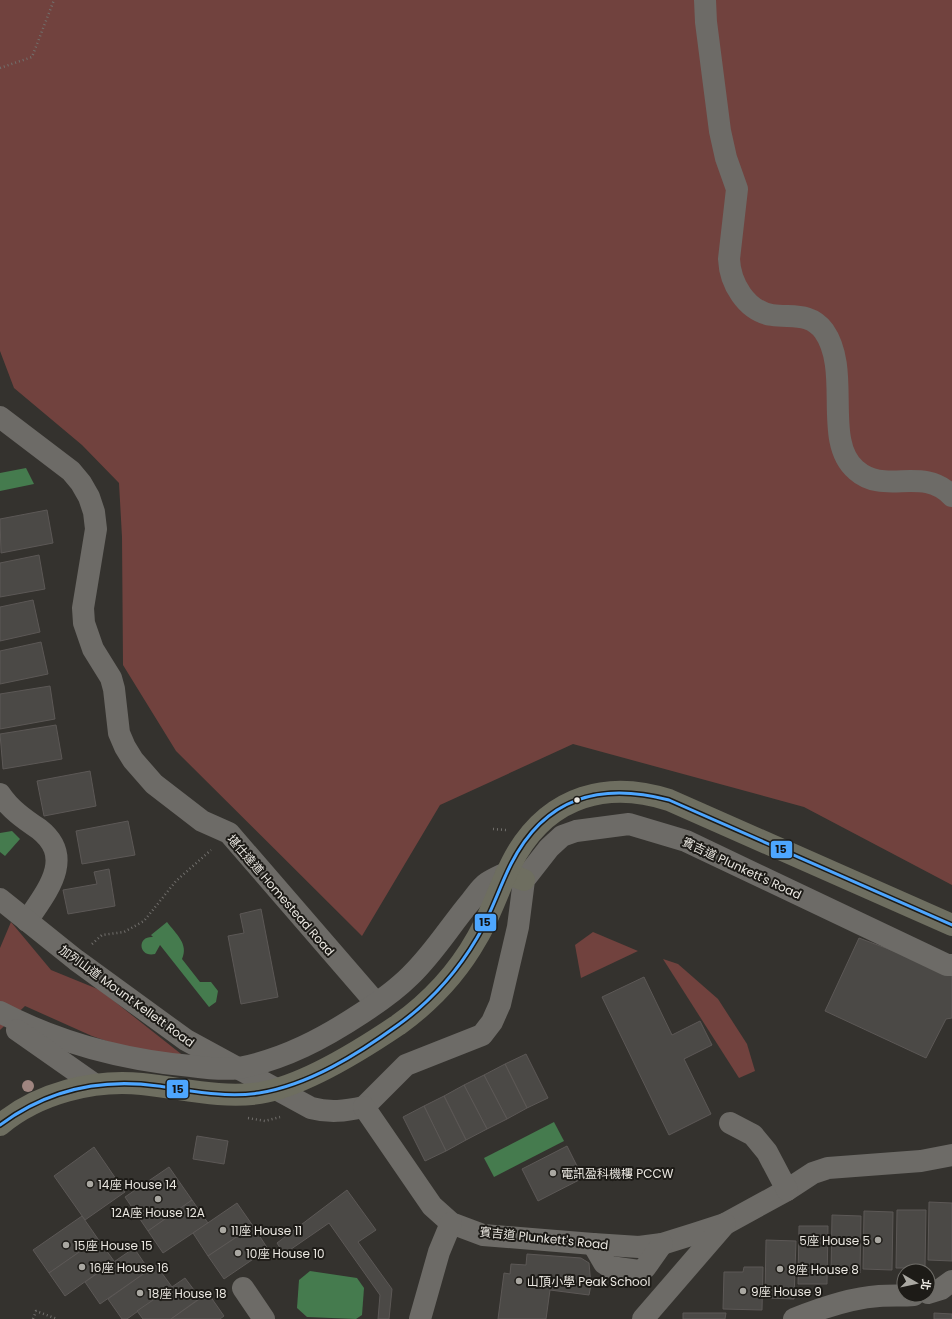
<svg xmlns="http://www.w3.org/2000/svg" width="952" height="1319" viewBox="0 0 952 1319" font-family="Poppins,'Noto Sans TC',sans-serif">
  <style>
    .green { fill: #71423e }
    .water { fill: #457b4e }
    .building { fill: #4b4946; stroke: #5c5856 }
    .lines { fill: none; stroke-linecap: round; stroke-linejoin: round }
    .path { stroke: #716f6c; stroke-width: 2.5; stroke-dasharray: 1 3; stroke-linecap: butt }
    .minor { stroke: #6d6b67; stroke-width: 22 }
    .major { stroke: #6e6e60; stroke-width: 22 }
    .bus-1-casing { stroke: #1d1b17; stroke-width: 6 }
    .bus-1 { stroke: #4da6ff; stroke-width: 3 }
    .tree { fill: #9f8580 }
    .bus-dot { fill: #eae7e1; stroke: #1d1b17; stroke-width: 1.5 }
    .poi-dot { fill: #aaa8a2; stroke: #1d1b17; stroke-width: 1.5 }
    .labels { text-anchor: middle; dominant-baseline: central; stroke-width: 4; stroke-linejoin: round; paint-order: stroke }
    .street-label { font-size: 12px; fill: #eae7e1; stroke: #1d1b17 }
    .poi-label { font-size: 12px; fill: #eae7e1; stroke: #1d1b17; text-anchor: start }
    .line-badge { stroke: #1d1b17; stroke-width: 1.5 }
    .pale-badge-label { font-size: 11px; text-anchor: middle; font-weight: bold; fill: #111 }
  </style>
  <rect width="100%" height="100%" fill="#34322e"/>
  <g class="green">
    <polygon points="0,0 952,0 952,885 804,807 573,744 440,805 362,936 176,751 123,665 122,537 119,483 82,445 14,388 0,351"/>
    <polygon points="11,922 51,970 100,990 190,1061 124,1047 92,1036 25,1006 0,1030 0,948"/>
    <polygon points="593,932 638,951 581,978 575,945"/>
    <polygon points="663,959 678,964 718,999 747,1044 755,1071 739,1078"/>
  </g>
  <g class="water">
    <polygon points="26,468 34,484 0,491 0,473"/>
    <polygon points="12,831 20,839 5,856 0,852 0,833"/>
    <path d="M167,922C176,934 189,944 182,959L200,982H211L218,991L216,1002L209,1007L160,945L155,954C139,958 136,936 153,937L151,935Z"/>
    <polygon points="554,1122 564,1141 494,1177 484,1158"/>
    <polygon points="310,1271 357,1278 364,1288 362,1315 356,1319 307,1317 297,1308 299,1280"/>
  </g>
  <g class="building">
    <polygon points="47,510 53,543 1,553 0,519"/>
    <polygon points="39,555 45,589 0,597 0,563"/>
    <polygon points="33,600 40,632 0,641 0,607"/>
    <polygon points="41,642 48,674 0,684 0,651"/>
    <polygon points="50,686 55,719 0,729 0,694"/>
    <polygon points="56,725 62,759 3,769 0,734"/>
    <polygon points="90,771 96,806 44,816 37,781"/>
    <polygon points="128,821 135,855 82,864 76,831"/>
    <polygon points="109,869 115,906 68,914 63,890 97,884 94,872"/>
    <polygon points="261,909 278,997 241,1004 228,936 244,933 240,914"/>
    <polygon points="859,938 952,973 952,1018 946,1019 926,1058 825,1011"/>
    <polygon points="644,977 672,1035 700,1021 712,1045 684,1059 711,1114 669,1135 602,997"/>
    <polygon points="526,1054 548,1098 527,1108 505,1064"/>
    <polygon points="505,1064 527,1108 507,1119 484,1075"/>
    <polygon points="484,1075 507,1119 487,1129 464,1085"/>
    <polygon points="464,1085 487,1129 466,1140 444,1096"/>
    <polygon points="444,1096 466,1140 446,1151 424,1106"/>
    <polygon points="424,1106 446,1151 425,1161 403,1117"/>
    <polygon points="197,1136 228,1141 224,1164 193,1159"/>
    <polygon points="567,1146 583,1178 538,1201 522,1169"/>
    <polygon points="94,1147 125,1192 85,1220 54,1176"/>
    <polygon points="169,1167 192,1200 148,1231 125,1197"/>
    <polygon points="347,1190 376,1230 358,1242 392,1289 389,1319 378,1319 380,1295 329,1223 284,1254 277,1243"/>
    <polygon points="192,1200 208,1223 163,1253 148,1231"/>
    <polygon points="929,1202 952,1203 952,1261 928,1260"/>
    <polygon points="237,1203 253,1226 208,1256 193,1233"/>
    <polygon points="897,1210 926,1210 925,1268 896,1268"/>
    <polygon points="864,1211 893,1212 892,1270 863,1269"/>
    <polygon points="832,1215 861,1216 860,1273 831,1273"/>
    <polygon points="82,1216 98,1239 49,1273 33,1250"/>
    <polygon points="253,1226 268,1249 224,1279 208,1256"/>
    <polygon points="799,1226 828,1226 827,1284 798,1284"/>
    <polygon points="98,1239 114,1261 65,1296 49,1273"/>
    <polygon points="766,1240 796,1241 794,1299 765,1298"/>
    <polygon points="134,1248 149,1270 100,1304 85,1282"/>
    <polygon points="527,1254 581,1258 589,1263 591,1285 589,1295 550,1290 546,1319 498,1319 504,1273 510,1274 511,1264 526,1265"/>
    <polygon points="156,1265 172,1287 127,1319 122,1319 108,1299"/>
    <polygon points="744,1267 763,1267 762,1310 723,1309 724,1272 743,1272"/>
    <polygon points="185,1278 200,1298 171,1319 143,1319 137,1311"/>
    <polygon points="208,1293 224,1316 220,1319 171,1319"/>
    <polygon points="683,1313 726,1313 725,1319 683,1319"/>
    <polygon points="934,1313 952,1314 952,1319 934,1319"/>
  </g>
  <g class="lines">
    <g class="path">
      <polyline points="0,68 32,57 54,0"/>
      <polyline points="493,829 506,830"/>
      <polyline points="92,944 102,935 124,932 144,921 176,881 211,850"/>
      <polyline points="248,1118 265,1121 280,1117"/>
      <polyline points="33,1319 36,1311 57,1319"/>
    </g>
    <g class="minor">
      <path d="M705,0L706,22L720,131L726,158L737,189L729,259C730,283 746,311 772,315C792,318 810,312 824,331C852,371 822,441 856,470C885,496 922,465 952,496"/>
      <polyline points="0,417 71,471 81,483 89,497 94,512 96,529 83,608 84,623 93,649 111,678 114,689 119,733 125,747 133,760 154,784 202,821 229,833 376,1003"/>
      <path d="M0,794C10,809 24,819 39,829C76,858 46,892 27,921"/>
      <path d="M0,899L76,960L186,1040L311,1108C330,1113 345,1111 364,1107"/>
      <path d="M0,1012C59,1043 125,1060 191,1066C206,1068 224,1070 239,1068C285,1059 324,1038 362,1013C379,1002 396,990 410,976C434,953 450,926 471,901C476,895 481,887 487,883C493,879 500,876 506,873"/>
      <polyline points="17,1030 94,1084"/>
      <polyline points="364,1107 406,1065 482,1035 492,1022 500,1004 518,927 524,880 549,848 562,836 576,831 629,824 686,841 947,965 952,965"/>
      <polyline points="364,1107 432,1206 451,1223 483,1235 593,1244 639,1247 662,1244 694,1234 725,1224 787,1190 813,1173 828,1168 921,1161 952,1155"/>
      <polyline points="730,1123 753,1135 767,1152 787,1190"/>
      <polyline points="593,1244 604,1263 610,1267 639,1271 645,1268 662,1244"/>
      <polyline points="243,1288 264,1319"/>
      <polyline points="928,1293 941,1289 952,1281"/>
      <polyline points="420,1319 439,1252 451,1223"/>
      <polyline points="643,1319 725,1224"/>
      <path d="M794,1319C821,1308 850,1298 879,1296C891,1295 902,1296 914,1295"/>
    </g>
    <g class="major">
      <polyline points="506,873 524,880"/>
      <path d="M0,1125C38,1093 94,1079 142,1084C181,1088 221,1099 260,1093C304,1086 361,1050 398,1025C430,1002 458,972 477,938C493,911 501,880 517,853C551,796 608,780 669,800L952,925"/>
    </g>
    <g class="bus-1-casing">
      <path id="bus-1" d="M0,1125C47,1090 100,1078 158,1086C191,1091 226,1098 259,1093C309,1085 358,1054 398,1025C430,1002 457,972 477,938C491,914 499,888 511,864C545,797 600,782 669,800L952,925"/>
    </g>
    <use href="#bus-1" class="bus-1"/>
  </g>
  <circle class="tree" cx="28" cy="1086" r="6"/>
  <circle class="bus-dot" cx="577" cy="800" r="3.5"/>
  <g class="poi-dot">
    <circle cx="553" cy="1173" r="4"/>
    <circle cx="90" cy="1184" r="4"/>
    <circle cx="158" cy="1199" r="4"/>
    <circle cx="223" cy="1230" r="4"/>
    <circle cx="878" cy="1240" r="4"/>
    <circle cx="66" cy="1245" r="4"/>
    <circle cx="238" cy="1253" r="4"/>
    <circle cx="82" cy="1267" r="4"/>
    <circle cx="780" cy="1269" r="4"/>
    <circle cx="519" cy="1281" r="4"/>
    <circle cx="743" cy="1291" r="4"/>
    <circle cx="140" cy="1293" r="4"/>
  </g>
  <g class="labels">
    <g class="street-label">
      <text transform="translate(742 868) rotate(25)">賓吉道 Plunkett's Road</text>
      <text transform="translate(281 895) rotate(49)">堪仕達道 Homestead Road</text>
      <text transform="translate(127 996) rotate(36)">加列山道 Mount Kellett Road</text>
      <text transform="translate(544 1238) rotate(6)">賓吉道 Plunkett's Road</text>
    </g>
    <g class="poi-label">
      <text x="561" y="1173">電訊盈科機樓 PCCW</text>
      <text x="98" y="1184">14座 House 14</text>
      <text x="158" y="1212" text-anchor="middle">12A座 House 12A</text>
      <text x="231" y="1230">11座 House 11</text>
      <text x="870" y="1240" text-anchor="end">5座 House 5</text>
      <text x="74" y="1245">15座 House 15</text>
      <text x="246" y="1253">10座 House 10</text>
      <text x="90" y="1267">16座 House 16</text>
      <text x="788" y="1269">8座 House 8</text>
      <text x="527" y="1281">山頂小學 Peak School</text>
      <text x="751" y="1291">9座 House 9</text>
      <text x="148" y="1293">18座 House 18</text>
    </g>
  </g>
  <g class="line-badge">
    <rect x="770" y="840" width="23" height="19" rx="4" fill="#4da6ff"/>
    <rect x="474" y="913" width="23" height="19" rx="4" fill="#4da6ff"/>
    <rect x="166" y="1079" width="23" height="20" rx="4" fill="#4da6ff"/>
  </g>
  <g class="pale-badge-label">
    <text x="781" y="853">15</text>
    <text x="485" y="926">15</text>
    <text x="178" y="1093">15</text>
  </g>
  <g transform="translate(916 1283) rotate(99)"><circle r="19" fill="#1d1b17" stroke="#6f6d68"/>
  <path d="M0-3L7 15L0 10L-7 15Z" fill="#aaa8a2"/>
  <text y="-6" font-size="11" font-weight="bold" text-anchor="middle" fill="#eae7e1">北</text>
  </g>
</svg>
